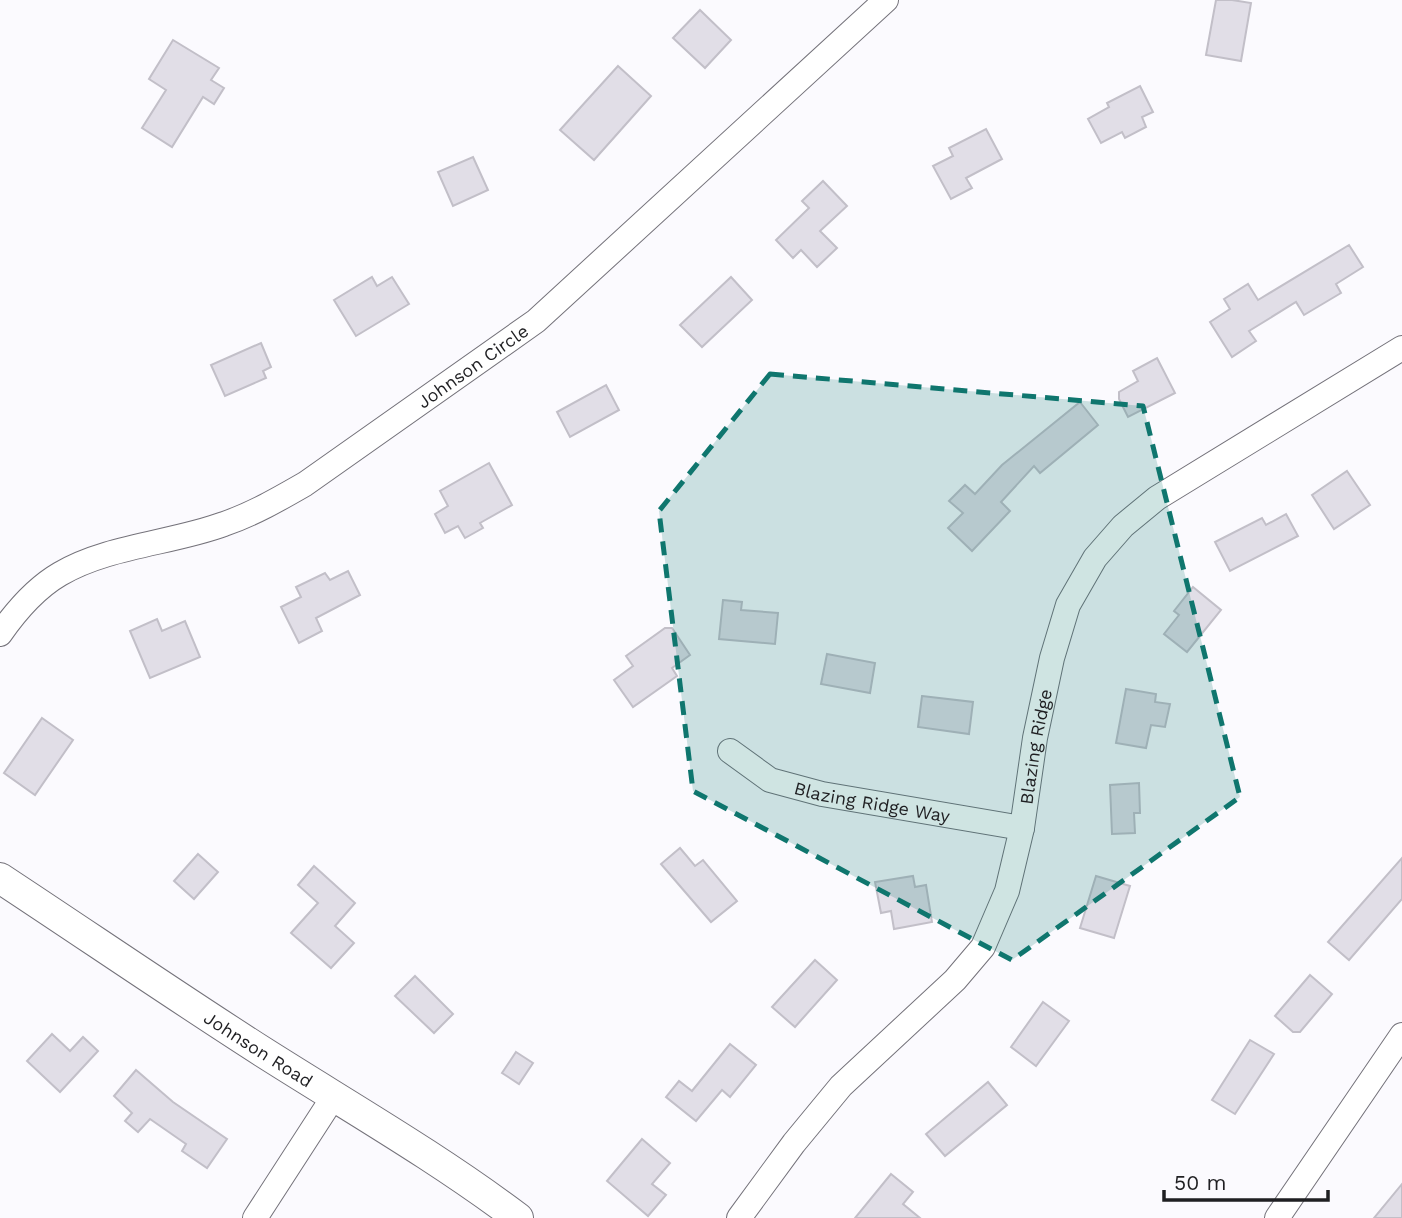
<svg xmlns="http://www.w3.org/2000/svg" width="1402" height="1218" viewBox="0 0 1402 1218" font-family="'Work Sans',sans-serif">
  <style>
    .building { fill: #e1dee7; stroke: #c2bfc8; stroke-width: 2 }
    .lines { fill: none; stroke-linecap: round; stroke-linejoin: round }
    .minor-casing { stroke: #74727a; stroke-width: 26 }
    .tertiary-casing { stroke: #74727a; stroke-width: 32 }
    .minor { stroke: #fff; stroke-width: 24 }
    .tertiary { stroke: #fff; stroke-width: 30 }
    .marked { fill: #0f766e; fill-opacity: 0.2; stroke: #0f766e; stroke-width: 5; stroke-dasharray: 14 9; stroke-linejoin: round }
    .labels { text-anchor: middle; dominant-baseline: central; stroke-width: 6; stroke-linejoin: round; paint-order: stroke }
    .street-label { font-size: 18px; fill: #1f1f22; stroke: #fbfafe }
  </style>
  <rect width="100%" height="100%" fill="#fbfafe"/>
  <g class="building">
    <polygon points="1216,0 1232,0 1251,3 1241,61 1206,55"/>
    <polygon points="700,10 731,40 705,68 673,38"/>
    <polygon points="173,40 219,68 211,80 224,88 214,104 203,97 172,147 142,128 166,90 149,79"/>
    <polygon points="618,66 651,96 594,160 560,130"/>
    <polygon points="1140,86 1153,112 1142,117 1146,127 1125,138 1122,132 1101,143 1088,119 1109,107 1107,103"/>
    <polygon points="986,129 1002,159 966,178 972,188 951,199 933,166 953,156 949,148"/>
    <polygon points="473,157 488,190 453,206 438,172"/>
    <polygon points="823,181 847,206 820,231 837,248 817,267 801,250 793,258 776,240 809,208 802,201"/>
    <polygon points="1349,245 1363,267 1336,284 1341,293 1304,315 1296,302 1249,331 1256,341 1232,357 1210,322 1230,309 1224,299 1248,284 1258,300"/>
    <polygon points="372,277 377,286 392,277 409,304 356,336 334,300"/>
    <polygon points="731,277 752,300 702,347 680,325"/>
    <polygon points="261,343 271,367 263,371 266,378 225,396 211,365"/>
    <polygon points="1157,358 1175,393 1128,417 1119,399 1119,392 1138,381 1133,371"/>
    <polygon points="606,385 619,410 570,437 557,412"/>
    <polygon points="1080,402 1098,425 1040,473 1034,466 1001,502 1010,511 972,551 948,528 963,513 949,501 965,485 975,494 1002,465"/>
    <polygon points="489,463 512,505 480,523 483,528 465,538 458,526 445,533 435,514 448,506 440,491"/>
    <polygon points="1347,471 1370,505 1334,529 1312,495"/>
    <polygon points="1286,514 1298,536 1230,571 1215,542 1262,518 1266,525"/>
    <polygon points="348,571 360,595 316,618 322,631 299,643 281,607 301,597 296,587 325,573 330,580"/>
    <polygon points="1193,587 1221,610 1187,652 1164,634 1179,615 1174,611"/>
    <polygon points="723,600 742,602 741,610 778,613 775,644 719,639"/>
    <polygon points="157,619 162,631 185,621 200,657 150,678 130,631"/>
    <polygon points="665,628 672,628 690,655 672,668 677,676 633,707 614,680 633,666 626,656"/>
    <polygon points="827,654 875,663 870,693 821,684"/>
    <polygon points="1126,689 1156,694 1155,702 1170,704 1165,727 1151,725 1146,748 1116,743"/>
    <polygon points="922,696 973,702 969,734 918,727"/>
    <polygon points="42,718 73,740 35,795 4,773"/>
    <polygon points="1139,783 1140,813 1134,813 1135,833 1112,834 1110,785"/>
    <polygon points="680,848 695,866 703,860 737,901 711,922 661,864"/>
    <polygon points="198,854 218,872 194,899 174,881"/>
    <polygon points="1402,858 1402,899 1349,960 1328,942"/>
    <polygon points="314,866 355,903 335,926 354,943 331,968 291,933 318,903 298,885"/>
    <polygon points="913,876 915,887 926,885 932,922 894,929 891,911 881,913 875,882"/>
    <polygon points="1096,876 1130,886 1114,938 1080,928"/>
    <polygon points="815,960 837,980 795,1027 772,1007"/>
    <polygon points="1310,975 1332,994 1300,1032 1293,1032 1275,1016"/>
    <polygon points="415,976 453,1014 434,1033 395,996"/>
    <polygon points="1043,1002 1069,1021 1036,1066 1011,1047"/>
    <polygon points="52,1034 70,1051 83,1037 98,1051 60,1092 27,1061"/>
    <polygon points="1250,1040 1274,1054 1235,1114 1212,1100"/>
    <polygon points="730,1044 756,1065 730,1097 722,1090 696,1121 666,1097 679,1081 692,1091"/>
    <polygon points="516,1052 533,1063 519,1084 502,1073"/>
    <polygon points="136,1070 173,1102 227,1139 207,1168 182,1151 186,1144 150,1119 138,1132 125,1121 132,1113 114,1096"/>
    <polygon points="988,1082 1007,1105 945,1156 926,1134"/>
    <polygon points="642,1139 670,1163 652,1184 666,1195 648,1216 607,1181"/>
    <polygon points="891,1174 913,1192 903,1204 920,1218 855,1218"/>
    <polygon points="1402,1184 1402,1218 1374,1218"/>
  </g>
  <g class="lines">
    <g class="minor-casing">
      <g id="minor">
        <path id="s1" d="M0,634C16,611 36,588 60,574C107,546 173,543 224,524C253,514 279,499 305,484L536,321L886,0"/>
        <path id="s2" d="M730,751L770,780L822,794L1022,828"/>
        <polyline points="255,1218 334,1096"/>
        <path id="s3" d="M739,1218L794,1143L841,1086L955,980L983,947L1007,891L1022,828L1035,738L1052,658L1068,605L1095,558L1123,526L1157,498L1402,348"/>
        <polyline points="1277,1218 1402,1035"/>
      </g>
    </g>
    <g class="tertiary-casing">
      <g id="tertiary">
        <path id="s4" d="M0,878C88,936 174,995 263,1052C348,1106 437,1157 518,1218"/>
      </g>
    </g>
    <use href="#minor" class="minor"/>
    <use href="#tertiary" class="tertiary"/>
  </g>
  <path class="marked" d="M770,374L1143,406L1240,797L1012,960L693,791L659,511Z"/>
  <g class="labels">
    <g class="street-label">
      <text stroke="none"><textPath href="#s1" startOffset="553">Johnson Circle</textPath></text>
      <text stroke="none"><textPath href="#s3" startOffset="574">Blazing Ridge</textPath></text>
      <text stroke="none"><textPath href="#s2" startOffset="154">Blazing Ridge Way</textPath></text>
      <text stroke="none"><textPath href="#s4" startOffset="310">Johnson Road</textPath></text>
    </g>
  </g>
  <path d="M1164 1190v10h164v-10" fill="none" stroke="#1f1f22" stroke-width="3.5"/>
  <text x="1174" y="1190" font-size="21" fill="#1f1f22" stroke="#fbfafe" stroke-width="5" paint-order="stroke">50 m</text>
</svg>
